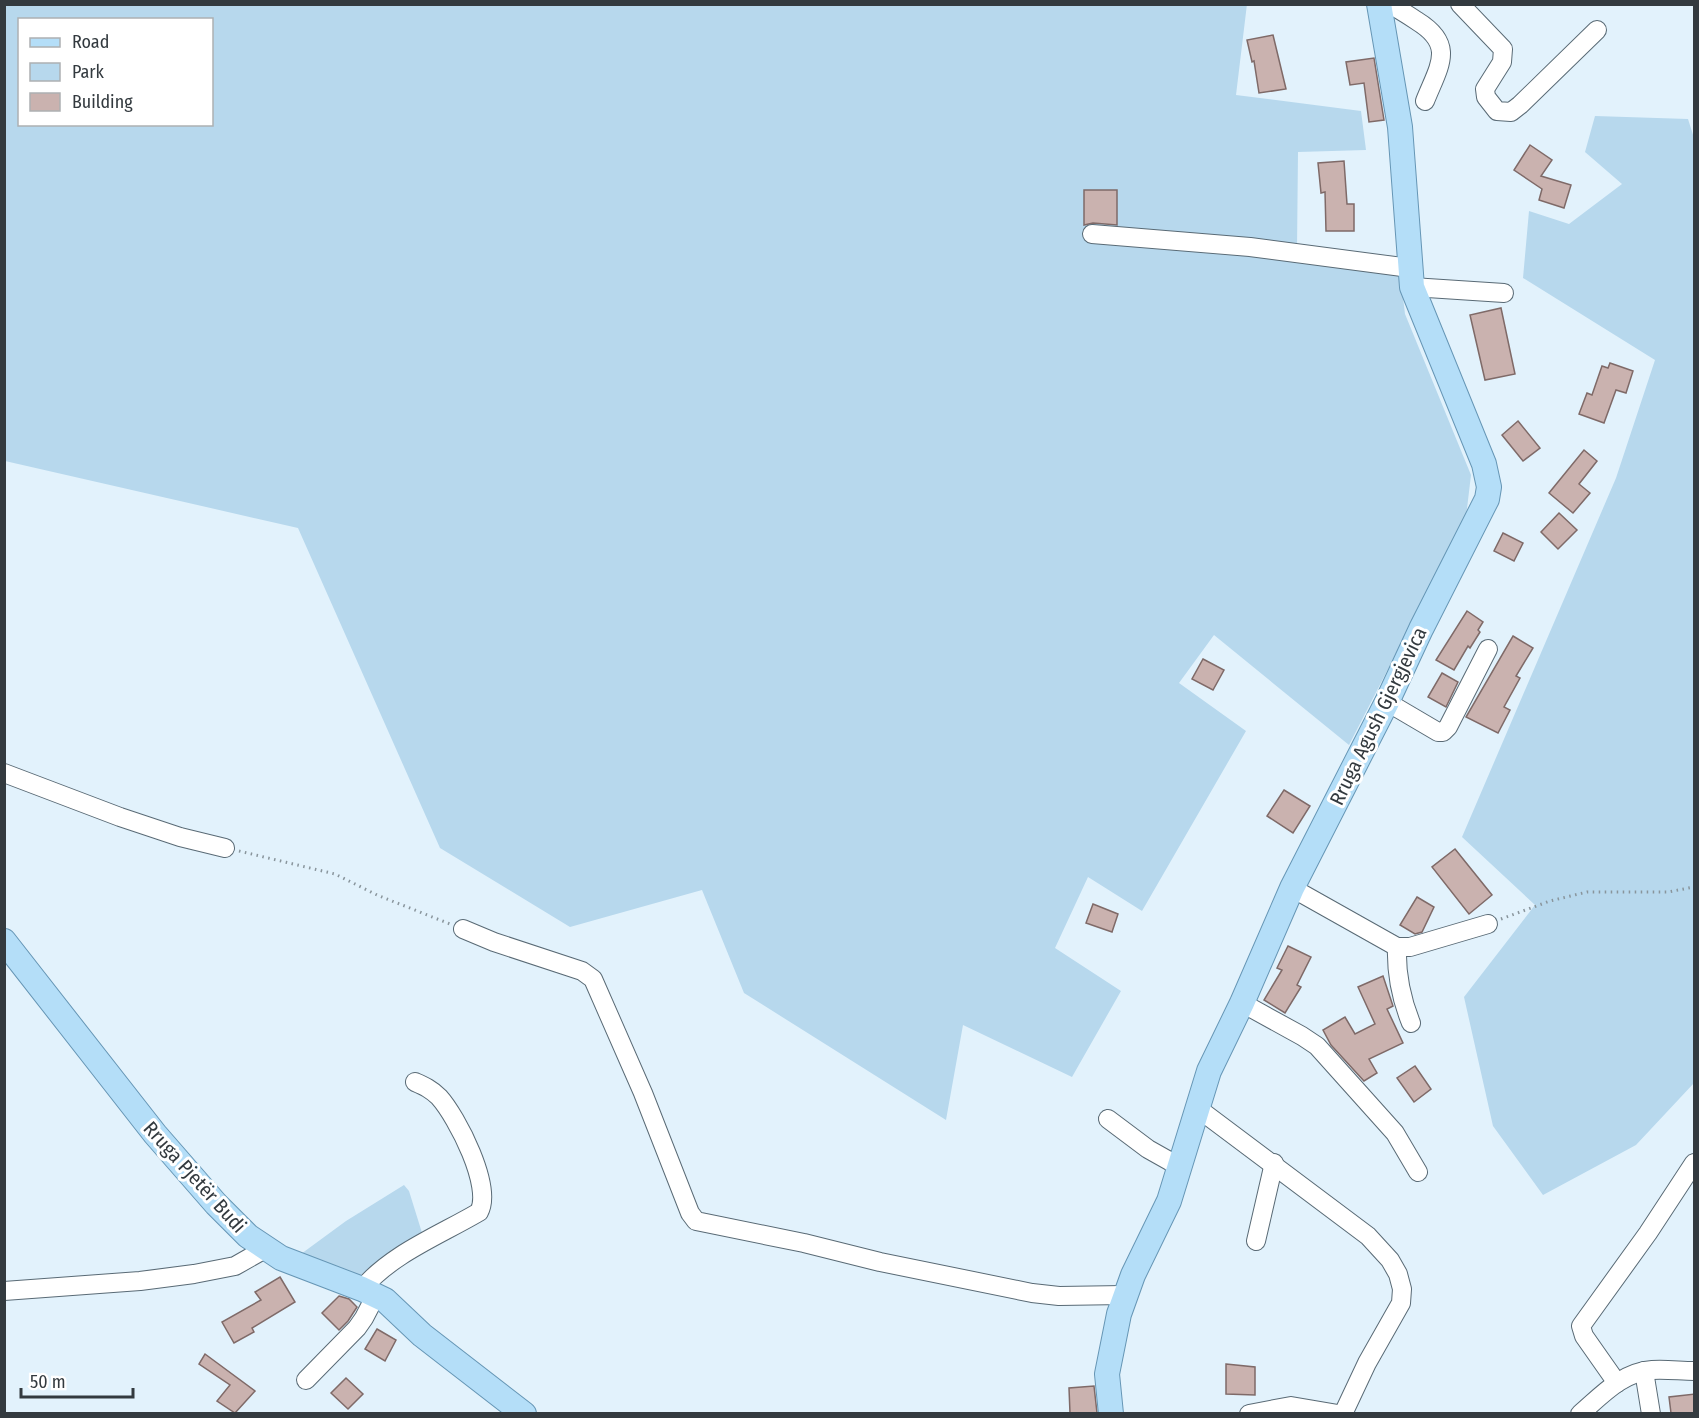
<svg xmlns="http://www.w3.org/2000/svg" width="1699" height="1418" viewBox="0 0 1699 1418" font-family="'Fira Sans Condensed',sans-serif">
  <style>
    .green { fill: #b7d8ed; fill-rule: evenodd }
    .building { fill: #cab2af; stroke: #7f6a68; stroke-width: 1.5 }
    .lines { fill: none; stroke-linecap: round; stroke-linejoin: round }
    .minor-casing { stroke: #596a75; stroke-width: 20 }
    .major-casing { stroke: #6696b5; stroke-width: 26 }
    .path { stroke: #89959c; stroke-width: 3; stroke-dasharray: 1.5 4.5; stroke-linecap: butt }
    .minor { stroke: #fff; stroke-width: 18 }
    .major { stroke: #b4def8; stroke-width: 24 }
    .labels { text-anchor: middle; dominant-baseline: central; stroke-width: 6; stroke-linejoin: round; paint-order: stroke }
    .street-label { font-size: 20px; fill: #333a3f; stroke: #fff }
  </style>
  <rect width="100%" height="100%" fill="#e2f2fc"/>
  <g class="green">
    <path d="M1247,4L1236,95L1361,111L1366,150L1298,152L1297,249L1398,257L1405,314L1471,475L1466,517L1349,745L1214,635L1179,683L1246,731L1142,911L1088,877L1055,948L1121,991L1072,1077L963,1025L946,1120L744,993L702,890L570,927L440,848L298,528L5,461V5ZM20,20H212V124H20Z"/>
    <polygon points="1595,116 1688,119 1694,138 1694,1083 1636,1145 1543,1195 1493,1126 1464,997 1535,905 1462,837 1616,478 1655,360 1523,278 1529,211 1569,224 1622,184 1585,152"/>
    <polygon points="404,1185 409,1191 423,1236 395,1252 359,1276 301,1254 346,1221"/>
  </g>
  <g class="building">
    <polygon points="1273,35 1286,89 1259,93 1254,61 1252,62 1247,40"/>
    <polygon points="1374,58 1384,120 1369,122 1364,83 1350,85 1346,62"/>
    <polygon points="1530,145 1552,160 1541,176 1571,185 1564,208 1539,200 1542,189 1514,170"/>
    <polygon points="1344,161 1347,204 1354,204 1354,231 1326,231 1325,192 1321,193 1318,163"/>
    <polygon points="1084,190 1117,190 1117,225 1093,223 1084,225"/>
    <polygon points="1501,308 1515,374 1485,380 1470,315"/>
    <polygon points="1610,363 1633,371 1626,393 1616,390 1604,423 1579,414 1587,393 1592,395 1602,366 1608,368"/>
    <polygon points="1518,421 1540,448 1523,461 1502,435"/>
    <polygon points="1584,450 1597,461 1579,484 1590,493 1573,513 1549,493"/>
    <polygon points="1559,513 1577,530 1558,549 1541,532"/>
    <polygon points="1503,533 1523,543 1514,561 1494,551"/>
    <polygon points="1467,611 1483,622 1478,630 1480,632 1470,648 1468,646 1454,670 1436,660"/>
    <polygon points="1513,636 1533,648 1516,676 1520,678 1504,707 1510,710 1498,733 1466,717"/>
    <polygon points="1203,659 1224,670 1213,690 1192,679"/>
    <polygon points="1442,673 1458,682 1446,707 1428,697"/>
    <polygon points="1284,790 1310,806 1293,833 1267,816"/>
    <polygon points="1455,849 1492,895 1469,914 1432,867"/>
    <polygon points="1417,897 1434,907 1422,932 1415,934 1400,925"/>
    <polygon points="1093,904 1118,914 1112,932 1086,923"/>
    <polygon points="1288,946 1311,957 1297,985 1301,987 1285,1013 1264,1000 1282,970 1277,968"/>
    <polygon points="1383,976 1393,1006 1387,1009 1403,1043 1369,1059 1377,1073 1364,1081 1331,1045 1323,1030 1345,1017 1355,1034 1375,1024 1358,987"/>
    <polygon points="1415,1066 1431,1089 1414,1102 1397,1078"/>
    <polygon points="280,1277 295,1302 252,1328 254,1332 234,1343 222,1322 261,1300 255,1292"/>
    <polygon points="339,1296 349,1299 357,1307 348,1321 339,1330 322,1313"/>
    <polygon points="377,1329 396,1340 385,1361 365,1349"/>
    <polygon points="205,1354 255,1391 235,1413 217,1401 230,1385 199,1364"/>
    <polygon points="1226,1364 1255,1367 1255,1395 1226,1394"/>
    <polygon points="346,1378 363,1394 348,1409 331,1393"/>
    <polygon points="1094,1386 1097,1413 1070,1413 1069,1388"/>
    <polygon points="1695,1394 1695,1413 1671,1413 1669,1397"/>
  </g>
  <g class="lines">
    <g class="minor-casing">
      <g id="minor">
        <path d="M1389,4C1399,9 1408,15 1417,21C1456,45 1439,66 1425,101"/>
        <polyline points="1460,4 1503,49 1502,62 1485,89 1486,97 1497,111 1511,112 1520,105 1597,30"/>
        <polyline points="1092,234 1250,247 1410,268"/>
        <polyline points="1412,287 1504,293"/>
        <polyline points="1387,702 1438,732 1443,732 1448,727 1488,649"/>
        <polyline points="4,773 120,817 180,837 225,848"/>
        <polyline points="1292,888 1397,947 1410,947 1488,924"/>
        <polyline points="463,929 494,942 582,971 593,979 643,1093 690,1213 696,1221 804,1243 880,1262 1032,1293 1059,1296 1124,1295"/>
        <path d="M1397,947C1396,974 1401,998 1411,1023"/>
        <polyline points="1242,1003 1302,1036 1317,1046 1395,1133 1418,1172"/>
        <polyline points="1196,1107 1368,1236 1390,1260 1398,1274 1402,1289 1401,1303 1367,1363 1343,1414"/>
        <polyline points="1108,1119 1148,1149 1180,1167"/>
        <polyline points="1256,1241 1274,1163"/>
        <path d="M362,1289C391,1254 440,1235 479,1212C493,1187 457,1117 439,1097C431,1089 424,1086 415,1082"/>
        <polyline points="4,1291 140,1281 194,1274 235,1266 265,1249"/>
        <polyline points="1644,1371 1651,1414"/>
        <polyline points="306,1380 357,1328 364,1318 376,1295"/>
        <polyline points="1617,1383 1584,1336 1581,1326 1648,1233 1694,1163"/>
        <polyline points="1249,1414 1291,1406 1338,1414"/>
        <path d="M1580,1414C1601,1396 1622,1372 1652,1370C1666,1369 1681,1371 1694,1371"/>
      </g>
    </g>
    <g class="major-casing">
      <g id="major">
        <polyline points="4,941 155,1134 216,1204 248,1236 281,1258 362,1289 385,1300 422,1335 524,1414"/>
        <polyline points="1111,1414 1107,1374 1119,1314 1133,1275 1169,1201 1209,1071 1242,1003 1292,888 1387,702 1421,629 1487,499 1489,487 1484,464 1412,287 1400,127 1379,4"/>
      </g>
    </g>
    <g class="path">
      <polyline points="239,851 335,874 377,895 450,924"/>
      <polyline points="1501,919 1550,901 1587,892 1668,892 1694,887"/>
    </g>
    <use href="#minor" class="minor"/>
    <use href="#major" class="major"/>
  </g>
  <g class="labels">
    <g class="street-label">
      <text transform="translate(1378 716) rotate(-64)">Rruga Agush Gjergjevica</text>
      <text transform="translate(195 1177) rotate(48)">Rruga Pjetër Budi</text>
    </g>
  </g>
  <rect width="1699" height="1418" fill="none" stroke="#333a3f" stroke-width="12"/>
  <rect x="18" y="18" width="195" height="108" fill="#ffffff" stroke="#adb0b2" stroke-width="1.5"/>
  <rect x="30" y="38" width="30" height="9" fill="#b4def8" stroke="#adb0b2" stroke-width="1.5"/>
  <text x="72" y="48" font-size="18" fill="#333a3f">Road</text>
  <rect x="30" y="63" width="30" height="18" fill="#b7d8ed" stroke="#adb0b2" stroke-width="1.5"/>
  <text x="72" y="78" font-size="18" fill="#333a3f">Park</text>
  <rect x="30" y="93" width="30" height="18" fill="#cab2af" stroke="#adb0b2" stroke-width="1.5"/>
  <text x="72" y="108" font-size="18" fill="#333a3f">Building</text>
  <path d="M21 1388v9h112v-9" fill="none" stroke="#333a3f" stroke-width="3"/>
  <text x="30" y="1388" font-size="18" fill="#333a3f" stroke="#ffffff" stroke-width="4.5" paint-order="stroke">50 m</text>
</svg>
